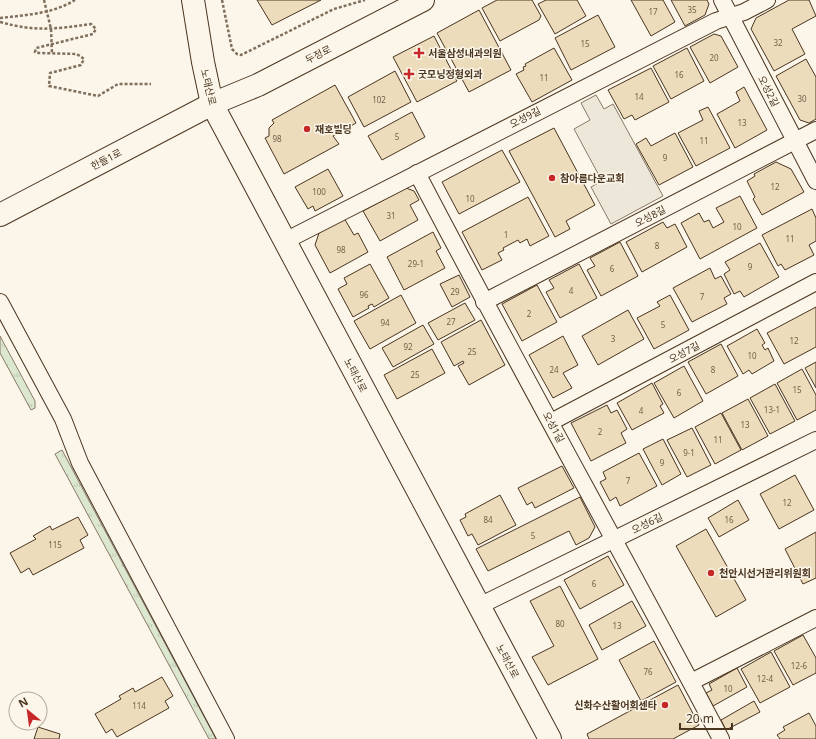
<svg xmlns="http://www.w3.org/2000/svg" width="816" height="739" viewBox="0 0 816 739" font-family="'Noto Sans','Noto Sans KR',sans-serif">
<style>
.grass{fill:url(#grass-tufts);stroke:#887966}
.parking{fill:#ede7d9;stroke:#887966}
.building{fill:#ecdcbc;stroke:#4a3520}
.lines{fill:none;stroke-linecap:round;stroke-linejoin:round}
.street-casing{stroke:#4a3520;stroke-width:18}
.secondary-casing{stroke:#4a3520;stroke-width:24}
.path{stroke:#7f6f5c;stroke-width:2.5;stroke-dasharray:3 2;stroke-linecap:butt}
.street{stroke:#fbf6e9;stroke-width:16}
.secondary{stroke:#fbf6e9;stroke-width:22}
.poi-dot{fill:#c62828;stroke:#fbf6e9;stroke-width:1.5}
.labels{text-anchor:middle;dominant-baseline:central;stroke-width:3;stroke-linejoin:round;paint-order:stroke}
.number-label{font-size:8px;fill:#725f47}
.poi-label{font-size:10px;font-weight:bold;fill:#4a3520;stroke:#fbf6e9;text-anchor:start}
.street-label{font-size:10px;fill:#4a3520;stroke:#fbf6e9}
</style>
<defs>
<pattern id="grass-tufts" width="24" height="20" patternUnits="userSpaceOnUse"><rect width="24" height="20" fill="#dce7d0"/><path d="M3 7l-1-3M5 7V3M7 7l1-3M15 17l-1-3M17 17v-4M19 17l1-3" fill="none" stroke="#bec7b2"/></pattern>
</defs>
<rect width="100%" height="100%" fill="#fbf6e9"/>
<g class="grass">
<polygon points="0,336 35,401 35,408 31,410 0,353"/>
<polygon points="62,450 216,739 209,739 55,454"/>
</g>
<polygon class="parking" points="596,95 604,109 613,104 663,196 611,224 591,187 602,181 574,129 590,120 581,103"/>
<g class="building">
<polygon points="257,0 321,0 272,25"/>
<polygon points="497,0 532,0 541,16 539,20 500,41 482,8"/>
<polygon points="546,0 577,0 586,16 555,34 538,4"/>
<polygon points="631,0 663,0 675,22 651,36"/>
<polygon points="671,0 707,0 709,4 705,15 685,26"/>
<polygon points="789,0 809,0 816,16 792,29 805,54 774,71 751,29 756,18"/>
<polygon points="479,10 511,70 469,92 437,33"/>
<polygon points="598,15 615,47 571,70 555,38"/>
<polygon points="714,34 721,36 738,67 710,83 690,47"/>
<polygon points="434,36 457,81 417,102 393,57"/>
<polygon points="554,48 572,80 532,102 516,74 524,70 523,67 526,66 525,64"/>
<polygon points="687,48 704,81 671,99 653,66"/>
<polygon points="806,59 816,77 816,119 809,123 800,120 776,76"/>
<polygon points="651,68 669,102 635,120 632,115 624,119 608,90"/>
<polygon points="395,71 411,102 364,127 348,97"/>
<polygon points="335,85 356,123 333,136 339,144 284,174 265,138 269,136 269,128 274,123 272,120"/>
<polygon points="744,87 767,130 735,148 717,114 740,101 736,92"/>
<polygon points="708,107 730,148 696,166 678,133 703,120 699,111"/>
<polygon points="412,112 425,137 382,160 368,136"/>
<polygon points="554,128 595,205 566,221 570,229 555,237 509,151"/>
<polygon points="675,133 693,167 659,185 636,144 646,138 651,146"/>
<polygon points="502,150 520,182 459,214 442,182"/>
<polygon points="776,162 791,169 804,192 762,215 753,199 755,197 747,181 755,176 754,174"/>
<polygon points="328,169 343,196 315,211 313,206 308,209 295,187"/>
<polygon points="406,188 414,191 419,200 410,205 418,220 380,241 363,211"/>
<polygon points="740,196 757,228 700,259 681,223 699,213 704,222 709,220 713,228 724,222 716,208"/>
<polygon points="528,197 549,236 530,246 527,239 520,243 518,240 503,248 504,250 498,253 502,260 482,270 462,232"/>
<polygon points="812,209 816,218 816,241 809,245 814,255 785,270 781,264 778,266 762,235"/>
<polygon points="344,218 354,235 358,233 368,252 330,273 315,245 319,233"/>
<polygon points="663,222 667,228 675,224 687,247 642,272 626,242"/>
<polygon points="433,232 441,248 436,251 445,268 404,290 387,257"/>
<polygon points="620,242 638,276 601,296 587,270 595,266 590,258"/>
<polygon points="760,243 779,277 744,297 740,291 734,294 724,274 730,270 725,262"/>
<polygon points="370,264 389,298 374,307 372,304 368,306 369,308 353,317 338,289 347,284 344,278"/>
<polygon points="579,264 597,298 560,318 546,292 554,288 549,280"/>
<polygon points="710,268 715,279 721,276 731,294 724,298 727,304 692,322 673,288"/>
<polygon points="459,275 470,297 452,307 440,284"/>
<polygon points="537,285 557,322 522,341 502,304"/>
<polygon points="401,295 416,323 370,349 354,321"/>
<polygon points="670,295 689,330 654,349 637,318 660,306 657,302"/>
<polygon points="465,303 475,320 438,340 428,323"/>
<polygon points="816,307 816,347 784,364 767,333"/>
<polygon points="628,310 644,339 598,365 582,336"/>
<polygon points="481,320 505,365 469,385 458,366 464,363 463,361 454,366 441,342"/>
<polygon points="423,325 434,344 393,367 382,348"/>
<polygon points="757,329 765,343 762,345 765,350 768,348 774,361 752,374 749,370 743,374 727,346"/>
<polygon points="563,336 578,365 563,373 572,388 553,398 529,355"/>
<polygon points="721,344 738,376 706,394 688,362"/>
<polygon points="432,349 445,373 397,399 384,375"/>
<polygon points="816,362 816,388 805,368"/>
<polygon points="684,366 703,401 674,418 654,383"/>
<polygon points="802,369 816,395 816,410 797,420 777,383"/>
<polygon points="652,383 663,404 660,406 664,413 632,430 617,403"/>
<polygon points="775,384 795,421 770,434 750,398"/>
<polygon points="748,399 768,436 742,450 722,413"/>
<polygon points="607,405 611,413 617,410 627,429 621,433 626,443 591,461 571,423"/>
<polygon points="721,413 741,450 715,464 695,427"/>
<polygon points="692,428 711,465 687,477 667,440"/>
<polygon points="663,439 681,474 662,485 643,449"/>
<polygon points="639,453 657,486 620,506 616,497 610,501 600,482 606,479 603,472"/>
<polygon points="562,466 574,488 535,508 532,502 527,505 518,488"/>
<polygon points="795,475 814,510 779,529 760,494"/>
<polygon points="500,495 516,525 478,545 472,534 468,536 460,520 466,517 465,514"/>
<polygon points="580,497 595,527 589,538 576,545 569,531 488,571 476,549"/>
<polygon points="738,500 749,520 719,537 708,518"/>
<polygon points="78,517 88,535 80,540 84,548 33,575 29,568 21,573 10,553 36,539 33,536 50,526 52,530"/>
<polygon points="706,529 746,600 716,617 676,546"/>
<polygon points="816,532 816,578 803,584 785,549"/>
<polygon points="608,556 624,585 580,609 564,580"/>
<polygon points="560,586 598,659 548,685 532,657 554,646 530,601"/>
<polygon points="632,601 646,626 602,650 589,625"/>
<polygon points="803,635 816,658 816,673 793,685 774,651"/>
<polygon points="654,641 676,682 641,701 619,660"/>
<polygon points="771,652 790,687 760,703 741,669"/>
<polygon points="737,668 747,687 713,706 706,693 712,690 709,684"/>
<polygon points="162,677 173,696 165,701 169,708 117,737 112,729 106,733 95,714 121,699 119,696 133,688 135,692"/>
<polygon points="678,685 699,725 673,739 589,739 587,734"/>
<polygon points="754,701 760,712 726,730 721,720"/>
<polygon points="809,713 816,726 816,739 780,739 777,735 785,730 783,727"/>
<polygon points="38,727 60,734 59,739 34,739"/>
</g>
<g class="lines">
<defs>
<g id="street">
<polyline points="722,0 816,181"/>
<path d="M417 173C516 363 621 550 721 739"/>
<polyline points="285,241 716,21 744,12 767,0"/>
<polyline points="0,302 63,419 80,463 226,739"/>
<polyline points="484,302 816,130"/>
<polyline points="551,422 816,282"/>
<polyline points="479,606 816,440"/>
<polyline points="691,682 816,618"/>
</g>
<g id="secondary">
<polyline points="193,0 203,62 212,104 550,739"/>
<polyline points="0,215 212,104 258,85 423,0"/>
</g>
</defs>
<use href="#street" class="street-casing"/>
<use href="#secondary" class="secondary-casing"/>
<g class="path">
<polyline points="44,0 51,29 52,54"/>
<polyline points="222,0 232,49 237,54 241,55 334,9 365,0"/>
<path d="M0 18C26 15 52 14 75 0"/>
<path d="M0 22C36 32 55 29 91 24L96 29 93 34 36 48 35 52 39 53 77 54 84 59 81 65 50 73 49 86 98 96 118 84H151"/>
</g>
<use href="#street" class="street"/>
<use href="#secondary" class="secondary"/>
</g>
<g class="poi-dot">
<path d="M417 47h4v4h4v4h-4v4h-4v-4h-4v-4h4z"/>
<path d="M407 68h4v4h4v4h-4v4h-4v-4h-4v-4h4z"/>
<circle cx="307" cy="129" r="4"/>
<circle cx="552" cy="178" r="4"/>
<circle cx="711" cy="573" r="4"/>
<circle cx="665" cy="705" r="4"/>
</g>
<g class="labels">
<g class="number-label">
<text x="692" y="9">35</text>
<text x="653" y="11">17</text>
<text x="778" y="42">32</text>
<text x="585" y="43">15</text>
<text x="714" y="57">20</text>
<text x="679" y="74">16</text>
<text x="544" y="77">11</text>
<text x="639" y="96">14</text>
<text x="802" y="98">30</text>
<text x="379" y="99">102</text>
<text x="742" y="122">13</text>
<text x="397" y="136">5</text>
<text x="277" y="138">98</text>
<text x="704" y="140">11</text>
<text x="665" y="157">9</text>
<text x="775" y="186">12</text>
<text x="319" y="191">100</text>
<text x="470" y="198">10</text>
<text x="391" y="215">31</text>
<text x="737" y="226">10</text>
<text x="506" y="234">1</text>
<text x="790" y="238">11</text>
<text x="657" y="245">8</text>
<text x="341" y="249">98</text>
<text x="416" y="263">29-1</text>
<text x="750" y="266">9</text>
<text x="612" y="268">6</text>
<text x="571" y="290">4</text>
<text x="455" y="291">29</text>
<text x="364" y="294">96</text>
<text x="702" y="296">7</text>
<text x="529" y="313">2</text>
<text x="451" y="321">27</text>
<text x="385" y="322">94</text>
<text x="663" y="324">5</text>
<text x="613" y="338">3</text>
<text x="794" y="340">12</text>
<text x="408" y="346">92</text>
<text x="472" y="351">25</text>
<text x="752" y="355">10</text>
<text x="554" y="369">24</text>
<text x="713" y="369">8</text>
<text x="415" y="374">25</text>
<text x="797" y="389">15</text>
<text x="679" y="392">6</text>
<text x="772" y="409">13-1</text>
<text x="641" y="410">4</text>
<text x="745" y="424">13</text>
<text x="600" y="431">2</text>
<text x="718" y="439">11</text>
<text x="689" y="452">9-1</text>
<text x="662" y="462">9</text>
<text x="628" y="480">7</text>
<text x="787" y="502">12</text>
<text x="488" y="519">84</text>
<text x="729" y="519">16</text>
<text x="533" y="535">5</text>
<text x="55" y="544">115</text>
<text x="594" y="583">6</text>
<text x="560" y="623">80</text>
<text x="617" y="625">13</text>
<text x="799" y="665">12-6</text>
<text x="648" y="671">76</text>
<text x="765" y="678">12-4</text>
<text x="728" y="688">10</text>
<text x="139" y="705">114</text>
</g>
<g class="poi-label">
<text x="428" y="53">서울삼성내과의원</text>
<text x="418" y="74">굿모닝정형외과</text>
<text x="315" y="129">재호빌딩</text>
<text x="560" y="178">참아름다운교회</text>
<text x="719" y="573">천안시선거관리위원회</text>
<text x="657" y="705" text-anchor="end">신화수산활어회센타</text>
</g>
<g class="street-label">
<text transform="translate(318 54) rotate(-27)">두정로</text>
<text transform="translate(209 87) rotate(76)">노태산로</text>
<text transform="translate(769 91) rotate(63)">오성2길</text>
<text transform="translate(525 117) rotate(-27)">오성9길</text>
<text transform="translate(106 159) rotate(-28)">한들1로</text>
<text transform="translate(650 216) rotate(-28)">오성8길</text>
<text transform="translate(684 352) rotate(-28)">오성7길</text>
<text transform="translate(356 375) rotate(62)">노태산로</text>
<text transform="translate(554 427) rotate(61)">오성1길</text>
<text transform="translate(647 523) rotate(-26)">오성6길</text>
<text transform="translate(508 661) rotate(62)">노태산로</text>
</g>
</g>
<g transform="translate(28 711) rotate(331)"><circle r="19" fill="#fbf6e9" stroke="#b4a999"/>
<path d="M0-3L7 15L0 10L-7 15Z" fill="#c62828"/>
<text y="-6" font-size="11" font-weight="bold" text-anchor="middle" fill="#4a3520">N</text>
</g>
<path d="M680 723v6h52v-6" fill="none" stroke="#4a3520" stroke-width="2"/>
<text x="686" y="723" font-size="12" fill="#4a3520" stroke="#fbf6e9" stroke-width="3" paint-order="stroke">20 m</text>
</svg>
